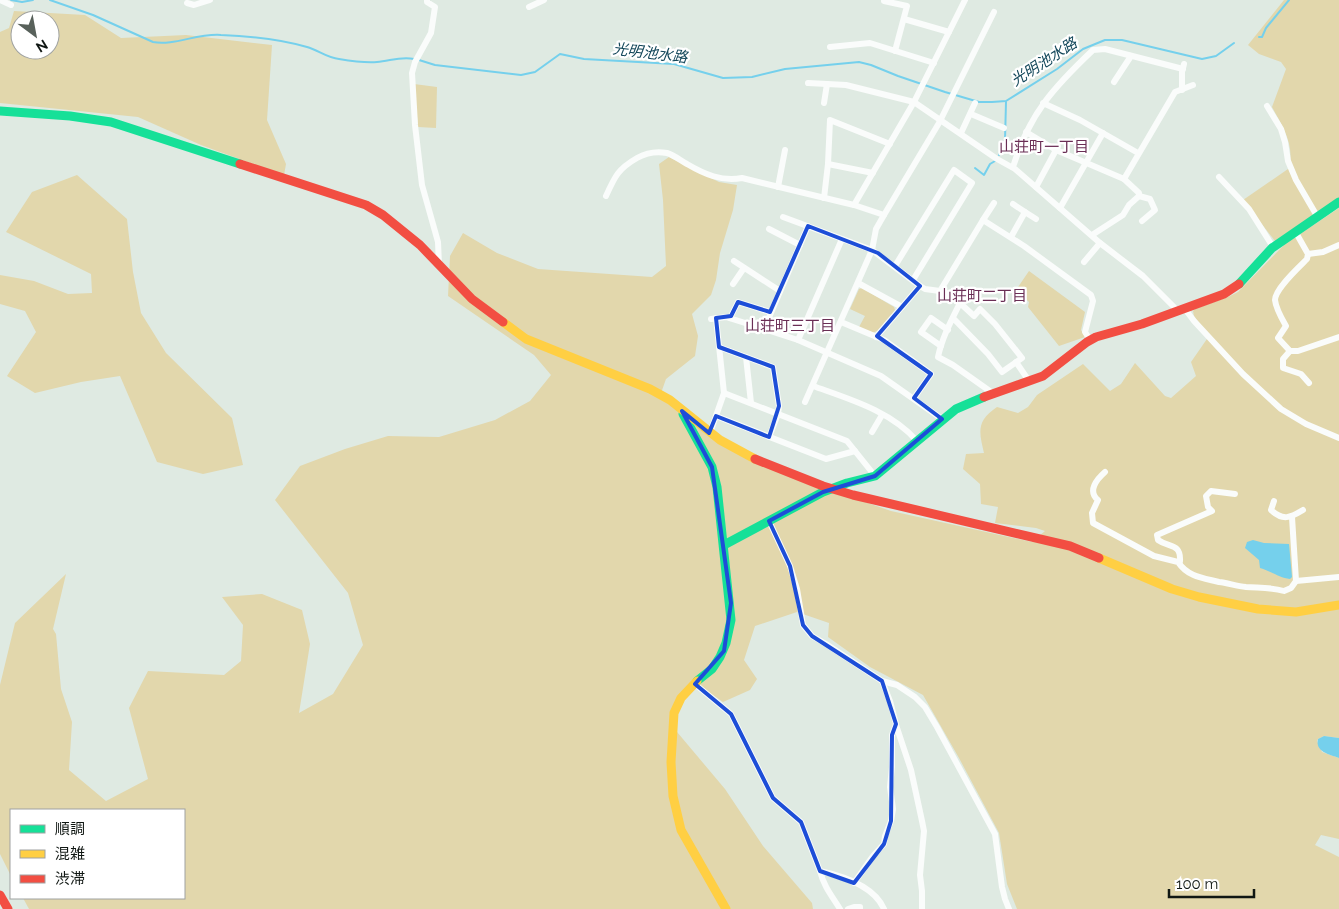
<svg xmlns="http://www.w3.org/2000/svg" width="1339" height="909" viewBox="0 0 1339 909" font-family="Raleway,'Noto Sans JP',sans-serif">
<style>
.green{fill:#e2d7ac;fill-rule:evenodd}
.water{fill:#75d0ec}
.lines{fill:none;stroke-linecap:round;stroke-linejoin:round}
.stream{stroke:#75d0ec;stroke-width:2}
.street{stroke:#fafcfb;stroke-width:6}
.fast{stroke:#16e098;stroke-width:9}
.slow{stroke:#ffcf43;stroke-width:9}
.jam{stroke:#f24e42;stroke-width:9}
.marked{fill:none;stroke:#1d4ed8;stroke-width:4;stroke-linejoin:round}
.labels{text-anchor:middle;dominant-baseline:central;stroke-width:4.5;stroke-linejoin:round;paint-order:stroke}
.water-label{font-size:15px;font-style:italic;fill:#13475a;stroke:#fff}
.neighbourhood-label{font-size:15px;fill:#6a2e55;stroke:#fff}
</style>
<rect width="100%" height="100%" fill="#dfeae2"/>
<g class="green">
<path d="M1284 0H1339V198L1275 241 1243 200 1288 169C1296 147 1283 127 1272 107L1286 69 1281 62 1259 54 1248 45Z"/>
<path d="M14 11 85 15 121 38 186 35 272 45 267 120 286 164 284 175 201 145 138 117 0 103V32L9 28ZM20 20H50V50H20Z"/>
<polygon points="414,84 437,87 436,128 418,127"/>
<path d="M669 157 719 182 737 185 733 210 720 253 716 280 711 295 692 314 698 336 695 356 666 379 660 396 700 428 810 483 891 511 1032 542 1045 531 1036 528 995 523 998 507 981 504 980 484 963 469 966 454 984 453C979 432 976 421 997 407L1018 413 1028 407 1037 395 1083 364 1110 391 1121 384 1135 363 1165 396 1171 398 1196 376 1191 362 1209 336 1194 316 1193 311 1195 309 1228 297 1238 292 1285 244 1339 208V738L1324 736 1318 739 1317 741 1322 752 1339 758V839L1321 835 1315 845 1339 857V909H1017L1007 884 999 833 959 758 923 695 870 667 828 637 829 623 797 612 755 626 744 660 757 679 750 690 723 702 696 683 687 690 672 726 725 789 763 846 812 903 813 909H29L23 898H184V810H11V876L0 854V685L15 623 66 574 53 629 56 634 61 689 72 722 69 770 106 801 148 779 129 708 148 671 224 675 241 661 243 625 222 597 262 594 302 610 310 644 299 713 333 694 363 645 348 593 275 500 300 466 345 449 388 436 439 437 495 420 530 401 551 375 534 355 448 296 450 256 463 233 497 253 538 269 652 277 666 266 663 200 659 164Z"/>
<polygon points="77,175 127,219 133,272 141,313 166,353 232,418 243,465 203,474 157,462 120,376 81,382 35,393 7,376 36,332 25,311 0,304 0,275 34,281 68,294 92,293 91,274 6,232 32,192"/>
<polygon points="1029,271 1085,312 1081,330 1085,337 1059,346 1028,307 1029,302 1016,290"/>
<polygon points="862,288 894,307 895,310 877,331 872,333 859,327 865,316 850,309 859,289"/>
</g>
<g class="water">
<path d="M1253 540 1264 543 1289 544 1292 577 1290 579C1279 578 1271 571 1260 568L1259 560 1245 548 1247 542Z"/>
<path d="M1324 736 1339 738V758C1329 754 1315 752 1318 739Z"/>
</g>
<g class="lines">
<g class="stream">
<polyline points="11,0 22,2 33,0"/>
<path d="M50 0 93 15 153 42C174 46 198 33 221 35 249 36 280 39 307 47 318 50 327 58 339 59 351 61 364 63 377 62 390 61 401 56 414 59"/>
<polyline points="1259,37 1262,37 1266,28 1289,0"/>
<polyline points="419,60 435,65 521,75 535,72 560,54 584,59 674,64 723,78 752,77 785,69 859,62 871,65 898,76 945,92 979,102 992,102 1006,101 1057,69 1083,49 1105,40 1122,40 1202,59 1216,56 1234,43"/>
<polyline points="999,155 1005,140 1006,102"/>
<polyline points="975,168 984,175 990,164 995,161"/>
</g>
<g class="street">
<polyline points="0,0 11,5"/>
<polyline points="427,0 427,2 435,7 431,33 415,62 412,73 415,125 422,185 438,242 439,265"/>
<polyline points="884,1 907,6 895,51"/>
<polyline points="187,3 194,5 210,0"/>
<polyline points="529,7 544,0"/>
<polyline points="904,19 949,32"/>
<polyline points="830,47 870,43 934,63"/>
<polyline points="1114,82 1131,56"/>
<polyline points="808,83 846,85 914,102 965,0"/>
<polyline points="1182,90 1182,72 1184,64"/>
<polyline points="824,103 827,84"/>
<polyline points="1043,103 1080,120 1138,153"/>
<polyline points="1267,106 1281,129 1285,142 1288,161 1296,180 1317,216"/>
<polyline points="971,114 1004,128"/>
<polyline points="1026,132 1056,150 1124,179 1139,193 1139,196 1129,205 1123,215 1092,235"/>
<polyline points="961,133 975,103"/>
<polyline points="828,164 873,173"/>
<path d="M1013 167C1029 114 1054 87 1093 50L1105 49 1183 69"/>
<polyline points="1219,177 1249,209 1273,247"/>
<polyline points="1124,179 1175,92 1193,85"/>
<polyline points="778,187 785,150"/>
<polyline points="1036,187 1056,150"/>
<path d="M606 196C615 176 618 169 637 158 646 153 657 151 667 153 674 155 681 161 687 164 704 174 722 182 742 178L854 205 914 102 997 159 1015 169 1100 243 1143 276 1178 311"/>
<polyline points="1139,196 1150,199 1155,210 1142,221"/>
<polyline points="824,198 828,164 830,120 890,144"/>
<polyline points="854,205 884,215 939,123 994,12"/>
<polyline points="1060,208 1103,133"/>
<polyline points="1025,212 1036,219"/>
<polyline points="783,217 872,250 920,286 876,337"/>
<polyline points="983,220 994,203"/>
<polyline points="769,229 800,245"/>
<path d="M1295 231 1308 254 1307 259C1299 267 1275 289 1275 300 1276 309 1282 319 1286 326L1278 338 1290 351H1298L1339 337"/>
<polyline points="1011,237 1025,212 1013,204"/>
<polyline points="1308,254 1323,252 1339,245"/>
<polyline points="734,261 780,291"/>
<polyline points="1084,262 1100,243"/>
<polyline points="895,266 954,170 972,183 913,280"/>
<polyline points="858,283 902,307"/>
<polyline points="733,284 744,268"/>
<polyline points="920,286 925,289 940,291 983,220 1024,246 1091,295 1093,301 1085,332 1090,340"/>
<polyline points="1185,309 1194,321 1243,374 1281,409 1306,424 1339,438"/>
<polyline points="716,318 724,393"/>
<polyline points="730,318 738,302 770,312"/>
<path d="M953 318 988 354 1002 372 1022 358 995 324 980 309 974 316 960 303C951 321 942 338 938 357L953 365 994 394"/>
<polyline points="711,319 726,317 764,329 798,340 881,376 942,419"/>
<polyline points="841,322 884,340 931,374 914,398"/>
<polyline points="764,329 808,226"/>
<polyline points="798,340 842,239"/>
<polyline points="941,346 921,332 931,318 948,330"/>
<polyline points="719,347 773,367 779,406 778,414 769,437"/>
<polyline points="1290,351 1283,359 1283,368 1301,374 1309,383"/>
<polyline points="746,357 751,403"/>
<polyline points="1016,362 1029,381"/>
<path d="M813 386C849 399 891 411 917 441"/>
<polyline points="805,402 872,250 876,229 884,215"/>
<polyline points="716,416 826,459 855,451"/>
<polyline points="708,432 711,430 724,393 847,441 875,476"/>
<polyline points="872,432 882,415"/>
<path d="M1105 472C1097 479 1087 491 1098 500L1092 513 1093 523 1154 556 1178 562C1188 577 1203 578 1219 582 1228 583 1236 586 1246 587 1259 588 1271 587 1284 591L1291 588 1296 581 1292 517"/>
<path d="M1274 501 1271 510C1283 521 1290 518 1303 510"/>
<polyline points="769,521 790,566 797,589 803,625 812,636 826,644 882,681 897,685 915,697 925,707 937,727 995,834 1002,887 1005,899 1009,909"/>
<path d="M1180 561C1181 543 1169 548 1158 540L1157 535 1212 511 1208 507 1206 496 1211 491 1235 494"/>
<polyline points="1296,581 1339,577"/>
<path d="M695 684 731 714 773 798 801 822 820 871C843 876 874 886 884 909"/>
<polyline points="896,725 911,770 922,821 924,831 920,875 922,891 922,909"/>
<path d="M820 871C824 887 832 896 840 909"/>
<polyline points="854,883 873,856 884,844 885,836 891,821 893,809 890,787 892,767 892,735 896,724 890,701 882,681"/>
<polyline points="848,909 854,907 860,907 860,909"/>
</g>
<g class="fast">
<polyline points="0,111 70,116 111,122 240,164"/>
<polyline points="1239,284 1272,248 1339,202"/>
<polyline points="683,414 712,467 717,487 731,620 726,643 720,657 712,669 697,681"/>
<polyline points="724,545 823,492 847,483 875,476 956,409 984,397"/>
</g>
<g class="slow">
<polyline points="503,322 526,339 650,389 670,400 720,440 755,459"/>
<polyline points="1099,558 1172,589 1199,597 1258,609 1296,612 1339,605"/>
<polyline points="697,681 681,698 674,713 671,762 673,796 681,830 726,909"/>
</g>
<g class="jam">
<polyline points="240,164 366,205 383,215 420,245 472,299 503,322"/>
<polyline points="984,397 1043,376 1087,342 1096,337 1142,324 1224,294 1239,284"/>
<polyline points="755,459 823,486 853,495 1070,546 1099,558"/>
<polyline points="0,895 8,909"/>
</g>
</g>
<path class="marked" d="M808 226 878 253 920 286 877 336 931 374 914 398 942 419 875 476 823 492 769 521 790 566 803 625 812 636 882 681 896 724 892 735 891 821 884 844 854 883 820 871 801 822 773 798 731 714 695 684 724 651 731 603 712 467 682 411 709 433 716 416 769 437 779 406 773 367 719 347 716 318 731 316 738 302 770 312Z"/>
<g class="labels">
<g class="water-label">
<text transform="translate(650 53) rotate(7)">光明池水路</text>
<text transform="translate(1044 62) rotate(-33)">光明池水路</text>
</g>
<g class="neighbourhood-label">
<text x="1044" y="147">山荘町一丁目</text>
<text x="982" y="296">山荘町二丁目</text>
<text x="790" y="326">山荘町三丁目</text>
</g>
</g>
<rect x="10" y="809" width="175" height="90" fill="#ffffff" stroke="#9fa2a1"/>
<rect x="20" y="825" width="25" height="8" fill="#16e098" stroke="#9fa2a1"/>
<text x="55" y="834" font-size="15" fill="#101713">順調</text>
<rect x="20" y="850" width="25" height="8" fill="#ffcf43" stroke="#9fa2a1"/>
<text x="55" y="859" font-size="15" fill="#101713">混雑</text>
<rect x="20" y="875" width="25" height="8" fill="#f24e42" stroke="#9fa2a1"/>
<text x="55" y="884" font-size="15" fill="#101713">渋滞</text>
<g transform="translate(35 35) rotate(148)"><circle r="24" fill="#ffffff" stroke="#9fa2a1"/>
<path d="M0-4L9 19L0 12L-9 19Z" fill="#58615b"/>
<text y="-8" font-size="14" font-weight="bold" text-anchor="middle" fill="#101713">N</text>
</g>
<path d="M1169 889v8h85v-8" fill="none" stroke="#101713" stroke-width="2.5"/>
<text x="1176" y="889" font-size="15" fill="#101713" stroke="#ffffff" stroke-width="4" paint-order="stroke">100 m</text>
</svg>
